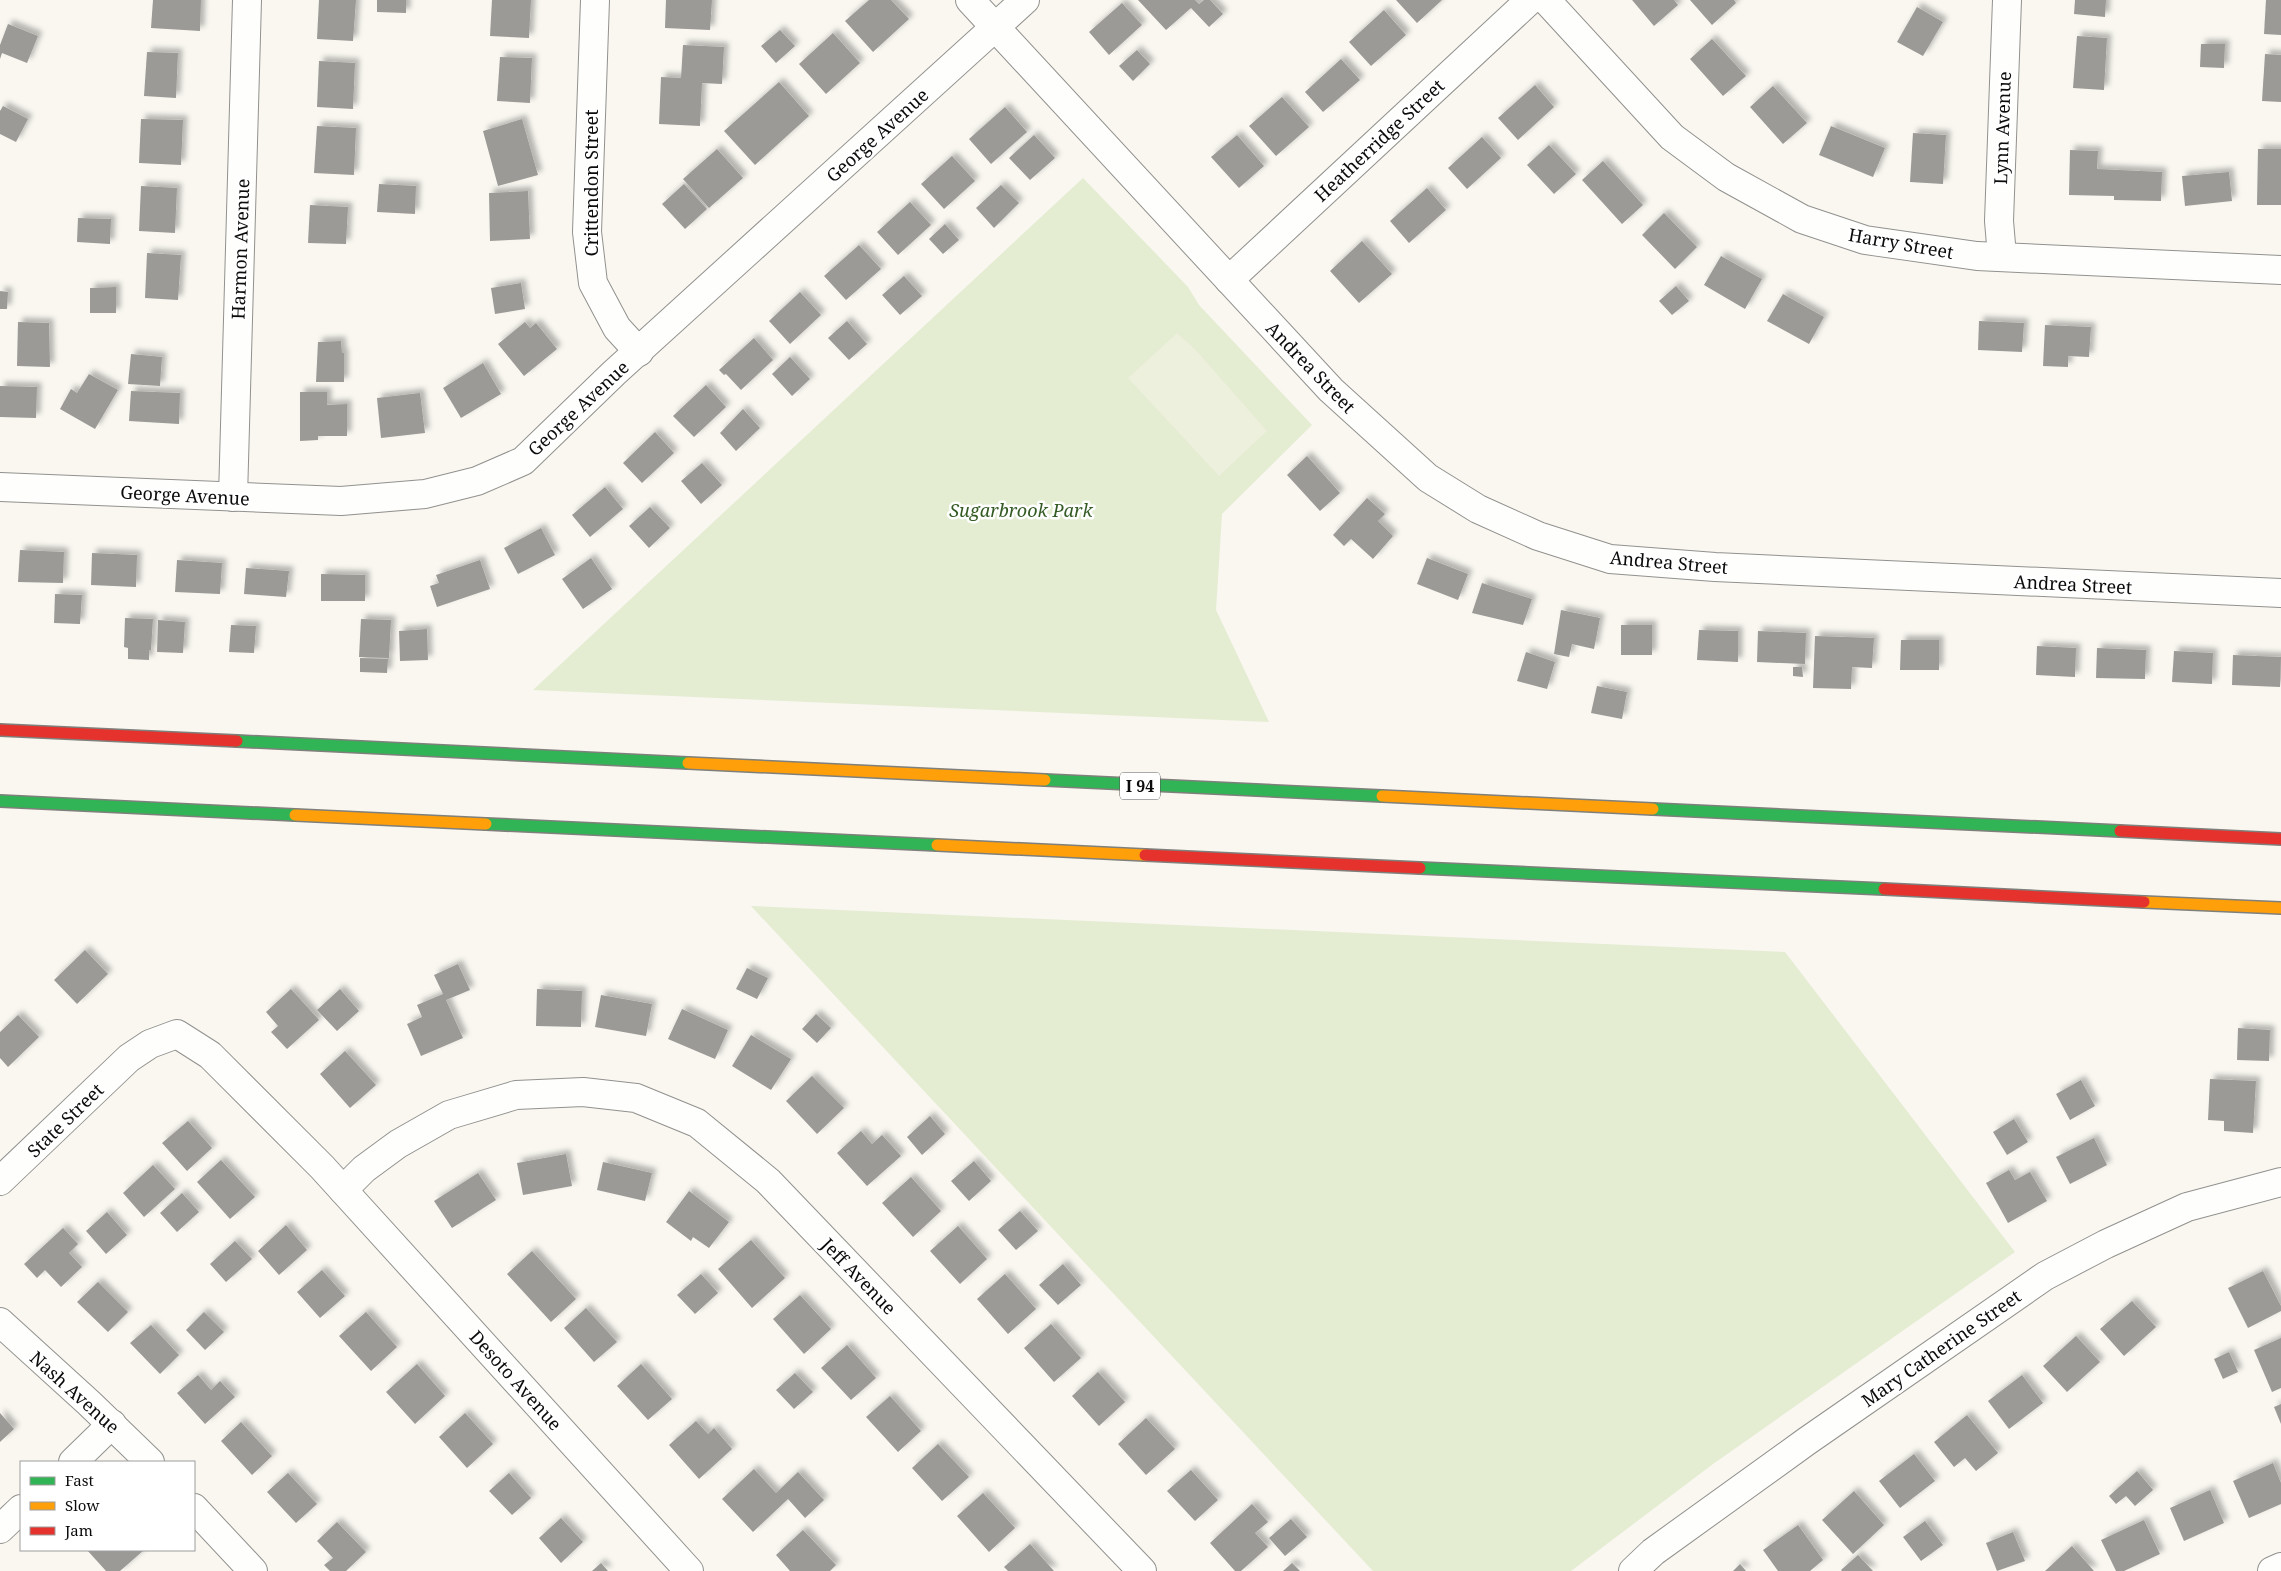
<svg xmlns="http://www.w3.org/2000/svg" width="2281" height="1571" viewBox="0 0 2281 1571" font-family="'Noto Serif',serif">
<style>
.green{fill:#e4ecd2}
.pitch{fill:#edf0dc}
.building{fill:#9c9a96;filter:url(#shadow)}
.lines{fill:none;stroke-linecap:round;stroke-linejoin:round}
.street-casing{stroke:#92918e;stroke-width:30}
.fast-casing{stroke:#7f7f7b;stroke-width:14}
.slow-casing{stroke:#7f7f7b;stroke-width:14}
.jam-casing{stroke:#7f7f7b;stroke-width:14}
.street{stroke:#fefefd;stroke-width:28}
.fast{stroke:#30b455;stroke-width:11}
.slow{stroke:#ff9f0a;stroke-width:11}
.jam{stroke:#e5322d;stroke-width:11}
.labels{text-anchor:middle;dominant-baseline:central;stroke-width:5;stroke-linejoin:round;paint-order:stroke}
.shield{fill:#fff;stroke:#545454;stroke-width:1}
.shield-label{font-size:16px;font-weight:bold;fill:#0b0b0b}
.street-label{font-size:18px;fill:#0b0b0b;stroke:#fff}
.park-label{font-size:18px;font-style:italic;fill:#345b24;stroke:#fff}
</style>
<defs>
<filter id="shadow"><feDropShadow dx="4.5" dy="-4.5" stdDeviation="2.5" flood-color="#0004"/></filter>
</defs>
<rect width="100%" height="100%" fill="#f9f7f0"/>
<g class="green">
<polygon points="1083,178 1188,287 1199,305 1312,425 1222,514 1216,610 1269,722 533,690"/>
<polygon points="751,906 1785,952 2015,1252 1713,1464 1571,1571 1373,1571"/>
</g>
<polygon class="pitch" points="1177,333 1195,349 1267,431 1219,476 1128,378"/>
<g class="building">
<polygon points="153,0 201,0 200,31 151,28"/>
<polygon points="319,0 356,0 353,41 317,39"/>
<polygon points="377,0 406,0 406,13 377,12"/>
<polygon points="492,0 531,0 529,38 490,36"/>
<polygon points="666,0 712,0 710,30 665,28"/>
<polygon points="869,0 891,0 909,19 873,52 845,21"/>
<polygon points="1138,0 1195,0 1199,4 1204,0 1210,0 1223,14 1209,27 1191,8 1166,30"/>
<polygon points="1396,0 1442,0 1417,23"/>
<polygon points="1632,0 1674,0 1678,5 1654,26"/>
<polygon points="1690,0 1734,0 1736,3 1712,25"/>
<polygon points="2075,0 2106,0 2105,17 2074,14"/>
<polygon points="2266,0 2281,0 2281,35 2264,34"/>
<polygon points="1122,3 1142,25 1109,55 1089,32"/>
<polygon points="1917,7 1943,22 1923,56 1897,42"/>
<polygon points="1384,10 1406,35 1371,66 1349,42"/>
<polygon points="8,24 38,36 27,63 2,53 0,59 0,45"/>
<polygon points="780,30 795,46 776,63 761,46"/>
<polygon points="833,33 860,63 826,94 799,64"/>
<polygon points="2077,36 2107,38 2104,90 2073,88"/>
<polygon points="1712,39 1746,76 1723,96 1690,59"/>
<polygon points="2201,44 2225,44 2224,68 2200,67"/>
<polygon points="683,45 724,47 722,84 702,83 700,126 659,124 661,77 681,78"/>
<polygon points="1137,50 1150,64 1133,81 1119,66"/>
<polygon points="147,52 178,53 176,98 144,96"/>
<polygon points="2265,54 2281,55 2281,102 2262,101"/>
<polygon points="500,57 532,58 530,103 497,101"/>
<polygon points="1341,59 1360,80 1323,112 1305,92"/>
<polygon points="319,61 355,63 353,109 317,107"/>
<polygon points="779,82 809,116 755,165 724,131"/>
<polygon points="1535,85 1554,107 1518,140 1498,118"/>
<polygon points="1773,86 1807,123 1783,144 1750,107"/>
<polygon points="1282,97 1309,127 1276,156 1249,126"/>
<polygon points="3,106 28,119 16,142 0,134 0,111"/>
<polygon points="1005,107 1027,132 991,164 969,139"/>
<polygon points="141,119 183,120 181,165 139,163"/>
<polygon points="522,119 538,175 498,186 483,131"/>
<polygon points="317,126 356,128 354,175 314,173"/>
<polygon points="1831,126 1885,148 1873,177 1819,155"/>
<polygon points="1913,133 1946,135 1943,184 1910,182"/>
<polygon points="1034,135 1055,158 1030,180 1009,158"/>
<polygon points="1237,135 1264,166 1239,188 1211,157"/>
<polygon points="1482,137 1501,158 1467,189 1448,168"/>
<polygon points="1549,145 1576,174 1554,194 1527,165"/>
<polygon points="717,149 743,178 709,208 683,179"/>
<polygon points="2258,149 2281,149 2281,205 2257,205"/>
<polygon points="2070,150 2098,151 2097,169 2162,172 2161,201 2114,200 2114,196 2069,195"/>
<polygon points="952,156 975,181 944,209 921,184"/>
<polygon points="1603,161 1643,205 1622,224 1582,180"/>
<polygon points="2229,172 2232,201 2185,206 2182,176"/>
<polygon points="379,184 416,186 415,214 377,212"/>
<polygon points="684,184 707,209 685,229 662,204"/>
<polygon points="1001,185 1019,203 994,228 976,208"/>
<polygon points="141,186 177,188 175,233 139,231"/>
<polygon points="1427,188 1446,210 1409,243 1390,221"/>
<polygon points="528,191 530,239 490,241 489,193"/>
<polygon points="910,202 931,225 898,255 877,232"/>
<polygon points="310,205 348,207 346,244 308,243"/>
<polygon points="1664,213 1697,247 1675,269 1642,235"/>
<polygon points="78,218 111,219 110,244 77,242"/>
<polygon points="945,224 959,240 943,254 929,239"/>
<polygon points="1362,241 1392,274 1359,303 1330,271"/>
<polygon points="859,245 881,269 846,300 824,276"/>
<polygon points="147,253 181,255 178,300 145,298"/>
<polygon points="1721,256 1762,279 1745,309 1704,285"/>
<polygon points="904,276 922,296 900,315 882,295"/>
<polygon points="521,283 525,309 495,314 491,288"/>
<polygon points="1676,286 1689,301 1672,315 1659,301"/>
<polygon points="116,287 116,313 90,313 90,288"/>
<polygon points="0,291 8,292 7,309 0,309"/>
<polygon points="800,292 821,315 790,344 769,321"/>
<polygon points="1783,294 1824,317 1809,344 1767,321"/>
<polygon points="847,321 867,344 849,360 828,338"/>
<polygon points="1979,321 2024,323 2022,352 1978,350"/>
<polygon points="18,322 49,323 50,367 17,366"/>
<polygon points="525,322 530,328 536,323 557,349 524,376 498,344"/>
<polygon points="2045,325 2091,327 2089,357 2068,356 2068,367 2043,366"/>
<polygon points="754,338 773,360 741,390 726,374 724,375 719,370"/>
<polygon points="341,341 342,353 344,353 344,382 316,382 318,342"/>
<polygon points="131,354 162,357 160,386 128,384"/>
<polygon points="790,357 810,379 792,396 772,374"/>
<polygon points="483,363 501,394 461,418 443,388"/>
<polygon points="89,374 118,390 95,429 60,409 71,389 77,393"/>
<polygon points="706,385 726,407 694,437 673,416"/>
<polygon points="0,386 37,387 36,418 0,417"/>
<polygon points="131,391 180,393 179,424 129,421"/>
<polygon points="300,392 327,392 327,405 347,404 347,436 318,436 318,440 300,441"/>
<polygon points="420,393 425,433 381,438 377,398"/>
<polygon points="743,409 760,428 736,451 720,433"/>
<polygon points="655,432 674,453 642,483 623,463"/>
<polygon points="1307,456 1340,493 1320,511 1287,475"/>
<polygon points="702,463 722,485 701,504 681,481"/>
<polygon points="605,487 623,509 590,537 572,515"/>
<polygon points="1367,498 1385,514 1378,521 1393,536 1373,559 1351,539 1344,546 1333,535"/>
<polygon points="650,507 670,528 649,548 629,526"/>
<polygon points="541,528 555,555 518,574 504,548"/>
<polygon points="20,550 64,552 63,583 18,582"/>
<polygon points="92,553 137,555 136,587 91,585"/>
<polygon points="591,558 612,589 583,609 562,579"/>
<polygon points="1427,558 1468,574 1458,600 1417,584"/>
<polygon points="177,560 222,563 220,594 175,592"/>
<polygon points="480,560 490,589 437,607 430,586 439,583 436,575"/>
<polygon points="246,568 289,571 286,597 244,594"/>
<polygon points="321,574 365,575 365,601 321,601"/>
<polygon points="1482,583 1532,599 1523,625 1472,613"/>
<polygon points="55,594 82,595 80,624 54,623"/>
<polygon points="1561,610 1600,618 1594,649 1572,644 1569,657 1554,654"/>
<polygon points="125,618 153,619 151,650 149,650 149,660 128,659 128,648 124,647"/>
<polygon points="361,619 391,620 389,658 359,657"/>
<polygon points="158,620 185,622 183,653 157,652"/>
<polygon points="231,625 256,626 254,653 229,652"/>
<rect x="1621" y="625" width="31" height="30"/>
<polygon points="427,629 428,660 400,661 399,631"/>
<polygon points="1699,630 1738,631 1738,662 1697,660"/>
<polygon points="1758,631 1806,633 1805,664 1757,662"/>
<polygon points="1815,636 1874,638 1872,668 1852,667 1851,689 1813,688"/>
<polygon points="1901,640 1939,640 1939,670 1900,670"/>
<polygon points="2037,646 2076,648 2075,677 2036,675"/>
<polygon points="2097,648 2146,650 2145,679 2096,678"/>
<polygon points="2174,651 2213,653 2212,684 2172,682"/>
<polygon points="1526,652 1555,662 1547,689 1517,681"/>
<polygon points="2233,655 2281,657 2280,687 2232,685"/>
<polygon points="360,658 388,659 387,673 360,672"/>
<polygon points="1793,667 1802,667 1803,677 1793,676"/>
<polygon points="1597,686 1627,692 1622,719 1591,713"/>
<polygon points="85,950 108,974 77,1004 54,980"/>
<polygon points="458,964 470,990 446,1000 463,1038 421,1056 407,1024 422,1017 417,1005 443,994 434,975"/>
<polygon points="747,968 768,978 757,999 736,989"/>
<polygon points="291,989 319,1020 287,1049 271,1032 278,1026 266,1012"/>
<polygon points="340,989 359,1011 337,1031 317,1010"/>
<polygon points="537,989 582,991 581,1027 536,1026"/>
<polygon points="601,995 652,1004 646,1036 595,1027"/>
<polygon points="682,1009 728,1030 715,1059 668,1039"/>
<polygon points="816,1014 831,1028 817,1043 802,1029"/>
<polygon points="18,1015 39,1037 8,1067 0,1058 0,1032"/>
<polygon points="2238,1028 2270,1030 2269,1061 2237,1060"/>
<polygon points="751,1035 791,1059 771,1090 732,1066"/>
<polygon points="345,1051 376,1085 350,1108 320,1074"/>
<polygon points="812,1076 844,1108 817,1134 786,1101"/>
<polygon points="2210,1079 2256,1081 2253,1133 2224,1131 2224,1121 2208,1120"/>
<polygon points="2081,1080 2095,1106 2070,1120 2056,1094"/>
<polygon points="930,1116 945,1134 922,1155 907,1137"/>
<polygon points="2014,1119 2028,1142 2007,1155 1993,1132"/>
<polygon points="188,1121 212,1148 187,1171 162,1143"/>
<polygon points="861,1131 872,1144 882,1135 901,1156 867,1186 837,1153"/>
<polygon points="2094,1138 2107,1165 2070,1184 2056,1157"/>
<polygon points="566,1154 572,1186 523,1195 517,1163"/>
<polygon points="221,1160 255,1197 230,1219 197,1182"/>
<polygon points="974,1161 991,1181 969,1201 951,1181"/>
<polygon points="603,1162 652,1173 645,1201 597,1190"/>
<polygon points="153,1165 175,1189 144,1217 123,1193"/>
<polygon points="2009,1170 2015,1180 2030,1172 2047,1201 2008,1223 1986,1183"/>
<polygon points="478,1173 496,1200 452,1228 434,1201"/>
<polygon points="911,1177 941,1211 913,1237 882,1203"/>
<polygon points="689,1191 729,1222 709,1248 693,1237 691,1241 666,1222"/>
<polygon points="182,1193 199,1212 177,1232 160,1213"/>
<polygon points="1020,1211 1038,1231 1016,1250 998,1230"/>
<polygon points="107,1212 127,1235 106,1254 86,1231"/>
<polygon points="286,1225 307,1250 279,1275 258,1251"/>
<polygon points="958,1226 987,1259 960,1284 930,1251"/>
<polygon points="63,1228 78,1244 69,1253 82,1267 61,1287 45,1270 37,1278 24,1264"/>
<polygon points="751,1240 785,1278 752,1308 718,1269"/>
<polygon points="235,1241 252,1259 226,1282 210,1264"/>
<polygon points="532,1251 576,1299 551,1322 507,1274"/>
<polygon points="1063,1264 1081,1285 1058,1305 1039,1285"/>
<polygon points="322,1270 345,1296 320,1318 297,1292"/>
<polygon points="2263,1271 2281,1306 2281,1311 2248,1328 2228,1288"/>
<polygon points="701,1274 718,1293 695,1314 677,1295"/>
<polygon points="1005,1274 1036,1309 1008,1334 977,1299"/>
<polygon points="98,1282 128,1312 108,1332 77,1302"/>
<polygon points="800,1295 831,1329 804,1354 773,1319"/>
<polygon points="2132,1301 2156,1327 2124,1356 2100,1329"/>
<polygon points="586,1308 617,1342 594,1362 564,1328"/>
<polygon points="204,1312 224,1332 205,1350 186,1330"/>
<polygon points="366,1312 397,1347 371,1371 339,1336"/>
<polygon points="1051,1324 1081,1358 1054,1382 1024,1348"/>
<polygon points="151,1325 179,1355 160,1374 130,1343"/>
<polygon points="2076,1336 2100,1362 2067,1392 2043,1366"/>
<polygon points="2281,1338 2281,1388 2272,1392 2254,1350"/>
<polygon points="847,1345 876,1378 851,1400 821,1368"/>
<polygon points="2229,1352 2238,1372 2223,1379 2214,1359"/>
<polygon points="417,1364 445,1396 415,1424 386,1392"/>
<polygon points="641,1364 672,1399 648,1420 617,1386"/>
<polygon points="1098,1372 1125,1402 1099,1426 1072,1396"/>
<polygon points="795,1373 813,1392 794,1409 776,1390"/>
<polygon points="198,1375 211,1390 220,1381 235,1397 205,1424 177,1393"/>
<polygon points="2022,1375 2043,1403 2009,1429 1988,1401"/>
<polygon points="890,1396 921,1431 898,1452 866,1417"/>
<polygon points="2281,1404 2281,1424 2274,1407"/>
<polygon points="0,1413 14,1429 0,1442"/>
<polygon points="465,1413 493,1444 467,1468 439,1437"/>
<polygon points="1967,1415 1998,1453 1976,1471 1965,1458 1954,1467 1934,1442"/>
<polygon points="1146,1418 1175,1449 1146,1475 1118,1444"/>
<polygon points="696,1421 708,1434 714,1428 732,1449 699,1479 669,1445"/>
<polygon points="241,1422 272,1456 252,1475 221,1441"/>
<polygon points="938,1444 969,1477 942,1501 912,1468"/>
<polygon points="1914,1454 1935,1481 1900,1508 1879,1481"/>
<polygon points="2273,1463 2281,1483 2281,1504 2249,1518 2233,1481"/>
<polygon points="754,1469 776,1493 798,1472 824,1500 805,1518 788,1499 753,1532 722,1499"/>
<polygon points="1191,1470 1218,1500 1195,1521 1167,1491"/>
<polygon points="2137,1471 2153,1490 2135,1506 2126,1496 2116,1504 2109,1496"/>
<polygon points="288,1473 317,1504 296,1523 267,1492"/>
<polygon points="509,1473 531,1498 512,1515 489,1491"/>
<polygon points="2210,1490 2224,1523 2184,1541 2170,1508"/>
<polygon points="1854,1491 1884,1525 1853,1554 1822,1520"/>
<polygon points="983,1493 1015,1528 989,1552 957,1516"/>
<polygon points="1252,1504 1268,1522 1255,1533 1268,1547 1241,1571 1235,1571 1210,1543"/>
<polygon points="561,1518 583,1542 561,1563 539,1538"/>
<polygon points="1291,1519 1307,1537 1285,1556 1269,1538"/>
<polygon points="2144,1520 2160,1554 2124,1571 2116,1571 2101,1540"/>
<polygon points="1925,1521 1943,1545 1921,1561 1903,1537"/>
<polygon points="337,1522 366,1552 346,1571 330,1571 324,1565 333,1558 317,1541"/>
<polygon points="1798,1525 1823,1560 1810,1571 1778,1571 1763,1550"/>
<polygon points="803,1530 836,1565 830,1571 790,1571 776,1555"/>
<polygon points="2013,1532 2025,1561 1997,1571 1986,1543"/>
<polygon points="1030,1544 1054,1571 1008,1571 1004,1567"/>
<polygon points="2072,1546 2094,1571 2045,1571"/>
<polygon points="87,1550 144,1550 120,1571 106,1571"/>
<polygon points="1858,1555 1873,1571 1842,1571 1841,1570"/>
<polygon points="601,1563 608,1571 592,1571"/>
<polygon points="1292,1563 1300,1571 1283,1571"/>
<polygon points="1740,1564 1746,1571 1733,1571"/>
</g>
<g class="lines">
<defs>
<g id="street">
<polyline points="595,0 587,232 593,283 617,328 639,352"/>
<polyline points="970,0 1331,390 1428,478 1478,509 1538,536 1610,559 1715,567 2281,593"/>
<polyline points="1546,0 1672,137 1726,177 1802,219 1865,240 1977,256 2281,270"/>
<polyline points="2002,256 1999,221 2007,0"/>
<polyline points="1229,280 1530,0"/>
<polyline points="0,487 341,501 425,494 477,481 523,461 614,373 1025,0"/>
<polyline points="233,497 247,0"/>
<polyline points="0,1181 129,1058 150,1044 177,1034 210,1055 322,1167 689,1571"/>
<polyline points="343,1190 364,1169 398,1144 449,1115 516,1095 583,1092 636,1098 697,1123 768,1181 1142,1571"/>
<polyline points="0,1322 89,1403 150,1462"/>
<polyline points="73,1462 112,1424"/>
<polyline points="194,1508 253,1571"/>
<polyline points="0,1529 21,1509"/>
<polyline points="1633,1571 1653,1552 1807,1441 2045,1276 2106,1244 2187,1207 2281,1182"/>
<polyline points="2272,1571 2281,1567"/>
</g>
<g id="fast">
<polyline points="237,741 688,763"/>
<polyline points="1045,780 1382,796"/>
<polyline points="0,801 295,815"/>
<polyline points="1653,809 2120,831"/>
<polyline points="486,824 937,845"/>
<polyline points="1420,868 1884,889"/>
</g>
<g id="slow">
<polyline points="688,763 1045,780"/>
<polyline points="1382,796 1653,809"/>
<polyline points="295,815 486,824"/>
<polyline points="937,845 1145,855"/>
<polyline points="2144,902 2281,908"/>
</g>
<g id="jam">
<polyline points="0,730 237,741"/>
<polyline points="2120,831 2281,839"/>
<polyline points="1145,855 1420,868"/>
<polyline points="1884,889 2144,902"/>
</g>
</defs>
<use href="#street" class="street-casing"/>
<use href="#fast" class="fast-casing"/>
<use href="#slow" class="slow-casing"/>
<use href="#jam" class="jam-casing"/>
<use href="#street" class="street"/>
<use href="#fast" class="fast"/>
<use href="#slow" class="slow"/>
<use href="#jam" class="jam"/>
</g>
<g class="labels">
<rect class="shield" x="1120" y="772.5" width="40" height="27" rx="4"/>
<g class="shield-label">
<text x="1140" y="786">I 94</text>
</g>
<g class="street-label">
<text transform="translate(2002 128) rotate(-88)">Lynn Avenue</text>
<text transform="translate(877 135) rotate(-42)">George Avenue</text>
<text transform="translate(1379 140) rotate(-43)">Heatherridge Street</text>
<text transform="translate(591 183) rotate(-90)">Crittendon Street</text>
<text transform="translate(1901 243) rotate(10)">Harry Street</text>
<text transform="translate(240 249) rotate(-88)">Harmon Avenue</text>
<text transform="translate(1311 367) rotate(46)">Andrea Street</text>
<text transform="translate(578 408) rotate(-43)">George Avenue</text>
<text transform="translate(185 495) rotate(3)">George Avenue</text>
<text transform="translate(1669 562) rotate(5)">Andrea Street</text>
<text transform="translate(2073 584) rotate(3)">Andrea Street</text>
<text transform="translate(65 1120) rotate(-44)">State Street</text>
<text transform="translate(859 1276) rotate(46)">Jeff Avenue</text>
<text transform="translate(1941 1348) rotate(-35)">Mary Catherine Street</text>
<text transform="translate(516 1380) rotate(48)">Desoto Avenue</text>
<text transform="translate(75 1392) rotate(42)">Nash Avenue</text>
</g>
<g class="park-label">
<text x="1021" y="510">Sugarbrook Park</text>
</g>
</g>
<rect x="20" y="1461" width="175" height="90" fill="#ffffff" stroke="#9d9d9d"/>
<rect x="30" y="1477" width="25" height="8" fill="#30b455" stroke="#9d9d9d"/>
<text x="65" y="1486" font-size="15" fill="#0b0b0b">Fast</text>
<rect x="30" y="1502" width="25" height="8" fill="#ff9f0a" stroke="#9d9d9d"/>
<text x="65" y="1511" font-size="15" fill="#0b0b0b">Slow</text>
<rect x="30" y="1527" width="25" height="8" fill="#e5322d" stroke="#9d9d9d"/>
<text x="65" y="1536" font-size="15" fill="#0b0b0b">Jam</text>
</svg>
